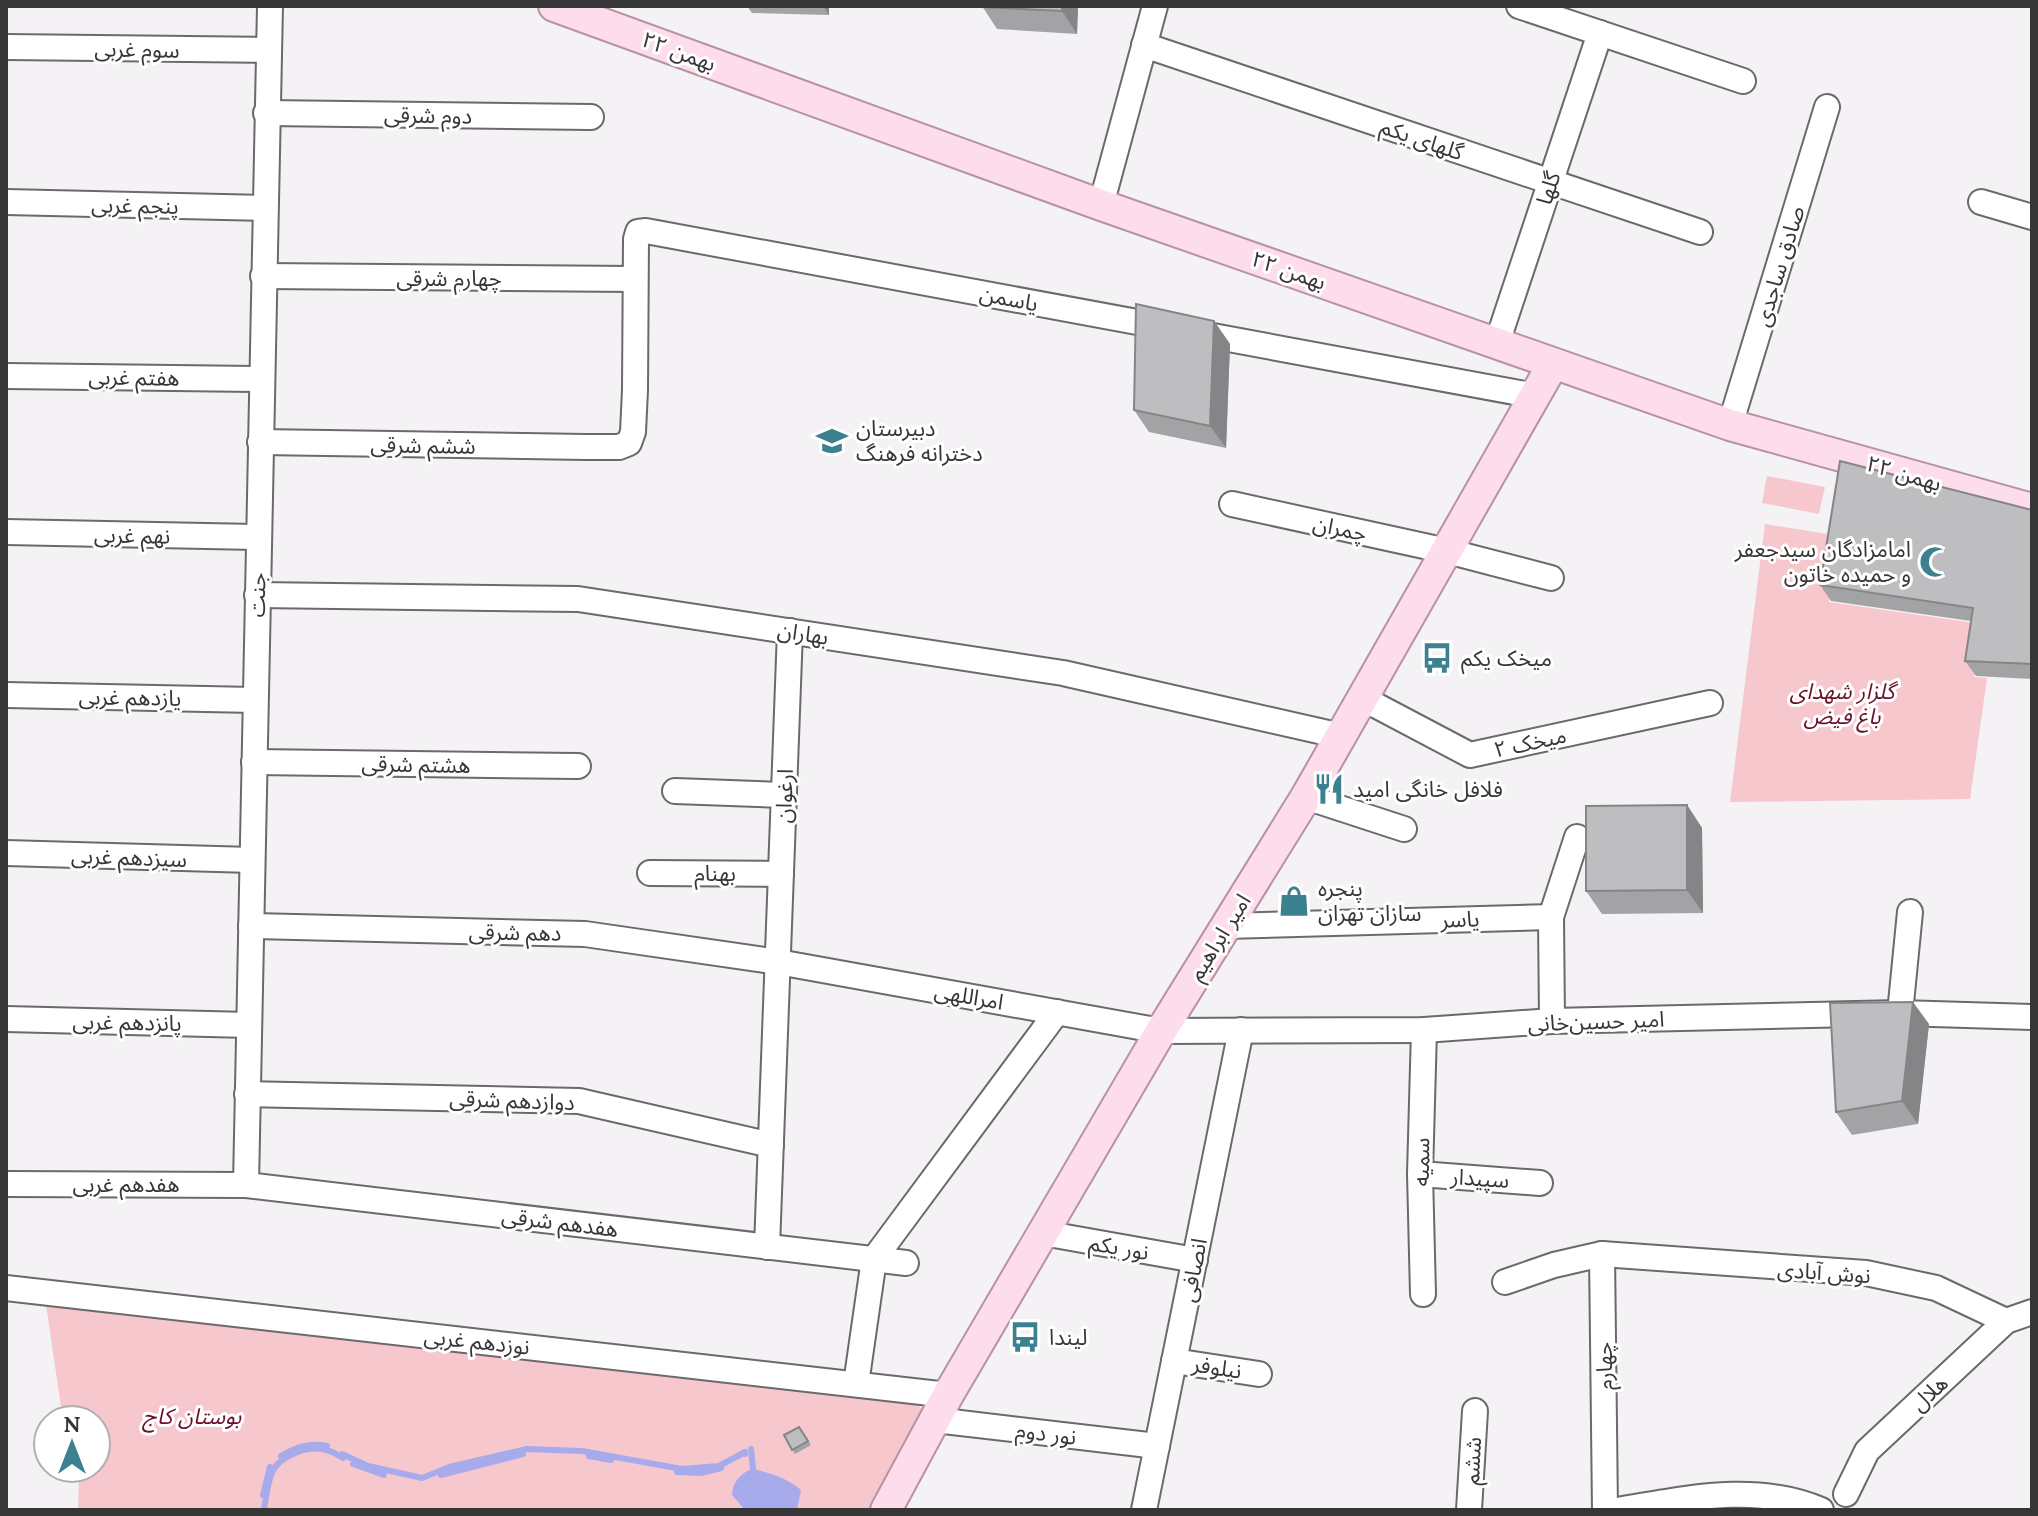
<svg xmlns="http://www.w3.org/2000/svg" width="2038" height="1516" viewBox="0 0 2038 1516" font-family="Lora,'Noto Sans Arabic',serif">
<style>
.green{fill:#f6c7cd}
.water{fill:#a7abec}
.lines{fill:none;stroke-linecap:round;stroke-linejoin:round}
.stream{stroke:#a7abec;stroke-width:6}
.minor-casing{stroke:#6b696b;stroke-width:28}
.major-casing{stroke:#b792a4;stroke-width:34}
.minor{stroke:#fff;stroke-width:24}
.major{stroke:#fddcec;stroke-width:30}
.wall{fill:#a3a3a5}
.shaded-wall{fill:#858486}
.building{fill:#bebdc0;stroke:#858486;stroke-width:2}
.labels{text-anchor:middle;dominant-baseline:central;stroke-width:6;stroke-linejoin:round;paint-order:stroke}
.street-label{font-size:22px;fill:#373637;stroke:#fff}
.poi-label{font-size:22px;fill:#373637;stroke:#fff;text-anchor:start}
.park-label{font-size:22px;font-style:italic;fill:#6a102a;stroke:#fff}
</style>
<rect width="100%" height="100%" fill="#f5f2f5"/>
<g class="green">
<polygon points="1767,476 1825,487 1819,514 1762,503"/>
<polygon points="1765,524 1840,536 1829,602 1982,624 1974,677 1987,678 1970,799 1730,802"/>
<polygon points="46,1305 915,1402 925,1412 871,1510 78,1510 79,1468 96,1468 96,1420 63,1420"/>
</g>
<path class="water" d="M753 1469C770 1473 787 1478 801 1490L797 1510H745L732 1495C732 1483 741 1472 753 1469Z"/>
<g class="lines">
<g class="stream">
<polyline points="751,1449 753,1469"/>
<polyline points="342,1454 368,1466 422,1478 449,1467 527,1449 582,1451 682,1469 719,1466 745,1452 745,1454"/>
<path d="M281 1456C295 1448 310 1442 327 1446"/>
<polyline points="589,1456 611,1460"/>
<polyline points="353,1464 384,1475"/>
<polyline points="677,1472 701,1473 721,1468"/>
<polyline points="441,1475 523,1454"/>
<polyline points="263,1495 270,1467"/>
<path d="M264 1510C266 1498 267 1484 272 1473 279 1455 309 1445 326 1450 332 1451 338 1455 343 1458"/>
</g>
<defs>
<g id="minor">
<polyline points="1519,6 1743,81"/>
<polyline points="1144,45 1700,232"/>
<polyline points="6,47 267,50"/>
<polyline points="266,113 591,117"/>
<polyline points="6,202 264,208"/>
<polyline points="1981,202 2032,217"/>
<polyline points="1101,205 1155,6"/>
<polyline points="263,276 635,279"/>
<polyline points="1497,343 1600,33"/>
<polyline points="6,376 261,379"/>
<polyline points="1730,425 1827,107"/>
<polyline points="260,442 586,447 619,447 629,443 633,432 635,390 636,239 638,232 646,231 1536,396"/>
<polyline points="1232,504 1447,551 1551,578"/>
<polyline points="6,532 258,537"/>
<polyline points="257,595 578,599 1063,673 1341,736"/>
<polyline points="6,695 255,700"/>
<polyline points="1362,698 1470,755 1710,703"/>
<polyline points="254,762 578,766"/>
<polyline points="675,791 784,795"/>
<polyline points="1306,797 1404,829"/>
<polyline points="6,853 252,860"/>
<polyline points="650,873 781,874"/>
<polyline points="251,926 585,934 778,962 1161,1031 1424,1030 1552,1021 1900,1013 2032,1017"/>
<polyline points="1225,926 1551,917"/>
<polyline points="1900,1013 1910,912"/>
<polyline points="6,1019 249,1025"/>
<polyline points="1552,1021 1551,917 1577,837"/>
<polyline points="247,1094 579,1101 771,1145"/>
<polyline points="1420,1174 1540,1183"/>
<polyline points="6,1184 246,1185 906,1263"/>
<polyline points="246,1185 270,6"/>
<polyline points="1043,1233 1195,1260"/>
<polyline points="767,1247 790,631"/>
<polyline points="1505,1282 1554,1265 1602,1254"/>
<polyline points="6,1288 948,1395"/>
<polyline points="1423,1294 1420,1174 1424,1030"/>
<polyline points="1174,1361 1259,1374"/>
<polyline points="856,1384 874,1259 1057,1012"/>
<polyline points="935,1420 1157,1446"/>
<polyline points="1846,1494 1867,1451 2006,1321 2032,1312"/>
<polyline points="1144,1510 1241,1030"/>
<polyline points="1469,1510 1475,1411"/>
<polyline points="1605,1510 1602,1254 1866,1273 1936,1288 2006,1321"/>
<path d="M1617 1510C1685 1499 1755 1482 1821 1510"/>
</g>
<g id="major">
<polyline points="554,6 1101,205 1730,425 2032,509"/>
<polyline points="886,1510 948,1395 1161,1031 1306,797 1553,364"/>
</g>
</defs>
<use href="#minor" class="minor-casing"/>
<use href="#major" class="major-casing"/>
<use href="#minor" class="minor"/>
<use href="#major" class="major"/>
</g>
<g class="wall">
<polygon points="745,6 829,6 829,15 752,13 747,6"/>
<polygon points="982,6 1078,6 1077,34 997,29"/>
<polygon points="1214,321 1230,344 1226,448 1149,432 1134,410"/>
<polygon points="2032,510 2032,679 1976,676 1965,661 1971,621 1831,601 1820,585"/>
<polygon points="1687,805 1702,828 1703,913 1602,914 1586,891"/>
<polygon points="1929,1024 1918,1124 1852,1135 1836,1112"/>
<polygon points="799,1427 811,1445 795,1454 784,1435"/>
</g>
<g class="shaded-wall">
<polygon points="823,6 829,6 829,15"/>
<polygon points="1062,6 1078,6 1077,34 1062,11"/>
<polygon points="1214,321 1230,344 1226,448 1210,426"/>
<polygon points="1687,805 1702,828 1703,913 1687,890"/>
<polygon points="1913,1002 1929,1024 1918,1124 1902,1101"/>
</g>
<g class="building">
<polygon points="982,6 1062,6 1062,11 982,7"/>
<polygon points="1136,304 1214,321 1210,426 1134,410"/>
<polygon points="1840,461 2032,510 2032,664 1965,661 1973,608 1820,585"/>
<polygon points="1687,805 1687,890 1586,891 1586,806"/>
<polygon points="1913,1002 1902,1101 1836,1112 1830,1003"/>
<polygon points="799,1427 808,1441 792,1450 784,1435"/>
</g>
<defs>
<symbol id="school-bare" viewBox="-9 -9 18 18"><path d="M0-5L7-2L0 1L-7-2ZM-4 1L0 2.5L4 1V4Q0 6-4 4Z" fill="#3c818f" stroke="#fff" stroke-width="2.5" paint-order="stroke"/></symbol>
<symbol id="mosque-bare" viewBox="-9 -9 18 18"><path d="M3.5-4.9A6 6 0 1 0 3.5 4.9A5 5 0 1 1 3.5-4.9Z" fill="#3c818f" stroke="#fff" stroke-width="2.5" paint-order="stroke"/></symbol>
<symbol id="bus-bare" viewBox="-9 -9 18 18"><path d="M-5-6H5V4H4V6H2V4H-2V6H-4V4H-5ZM-3.5-4V0h7V-4ZM-3.5 1.2v1.5H-2V1.2ZM2 1.2v1.5H3.5V1.2Z" fill="#3c818f" stroke="#fff" stroke-width="2.5" paint-order="stroke"/></symbol>
<symbol id="restaurant-bare" viewBox="-9 -9 18 18"><path d="M-5-6h1v4h1v-4h1v4h1v-4h1v5L-1.5 .5V6h-2V.5L-5-1ZM5-6V6H3V1.5H1.5Q1.5-4 5-6Z" fill="#3c818f" stroke="#fff" stroke-width="2.5" paint-order="stroke"/></symbol>
<symbol id="shop-bare" viewBox="-9 -9 18 18"><path d="M-5-2.5h2.3a2.7 3.5 0 0 1 5.4 0H5L5.5 6h-11ZM-1.5-2.5h3a1.5 2.3 0 0 0-3 0Z" fill="#3c818f" stroke="#fff" stroke-width="2.5" paint-order="stroke"/></symbol>
</defs>
<g fill-rule="evenodd">
<use href="#school-bare" x="810" y="419" width="44" height="44"/>
<use href="#mosque-bare" x="1913" y="540" width="44" height="44"/>
<use href="#bus-bare" x="1415" y="636" width="44" height="44"/>
<use href="#restaurant-bare" x="1307" y="767" width="44" height="44"/>
<use href="#shop-bare" x="1272" y="879" width="44" height="44"/>
<use href="#bus-bare" x="1003" y="1315" width="44" height="44"/>
</g>
<g class="labels">
<g class="street-label">
<text transform="translate(137 49) rotate(1)">سوم غربی</text>
<text transform="translate(679 51) rotate(20)">۲۲ بهمن</text>
<text transform="translate(428 115) rotate(1)">دوم شرقی</text>
<text transform="translate(1422 139) rotate(19)">گلهای یکم</text>
<text transform="translate(1548 188) rotate(-72)">گلها</text>
<text transform="translate(135 205) rotate(1)">پنجم غربی</text>
<text transform="translate(1779 266) rotate(-73)">صادق ساجدی</text>
<text transform="translate(1289 270) rotate(19)">۲۲ بهمن</text>
<text x="449" y="278">چهارم شرقی</text>
<text transform="translate(1009 298) rotate(11)">یاسمن</text>
<text transform="translate(134 377) rotate(1)">هفتم غربی</text>
<text transform="translate(423 445) rotate(1)">ششم شرقی</text>
<text transform="translate(1904 473) rotate(16)">۲۲ بهمن</text>
<text transform="translate(1340 528) rotate(12)">چمران</text>
<text transform="translate(132 535) rotate(1)">نهم غربی</text>
<text transform="translate(257 595) rotate(-89)">جنت</text>
<text transform="translate(803 633) rotate(9)">بهاران</text>
<text transform="translate(130 697) rotate(1)">یازدهم غربی</text>
<text transform="translate(1530 742) rotate(-12)">میخک ۲</text>
<text transform="translate(416 764) rotate(1)">هشتم شرقی</text>
<text transform="translate(784 796) rotate(-88)">ارغوان</text>
<text transform="translate(129 857) rotate(2)">سیزدهم غربی</text>
<text x="715" y="873">بهنام</text>
<text transform="translate(1460 919) rotate(-2)">یاسر</text>
<text transform="translate(515 932) rotate(1)">دهم شرقی</text>
<text transform="translate(1219 937) rotate(-58)">امیر ابراهیم</text>
<text transform="translate(969 996) rotate(10)">امراللهی</text>
<text transform="translate(1596 1021) rotate(-2)">امیر حسین‌خانی</text>
<text transform="translate(127 1022) rotate(1)">پانزدهم غربی</text>
<text transform="translate(512 1100) rotate(2)">دوازدهم شرقی</text>
<text transform="translate(1421 1162) rotate(-89)">سمیه</text>
<text transform="translate(1480 1178) rotate(4)">سپیدار</text>
<text x="126" y="1184">هفدهم غربی</text>
<text transform="translate(560 1222) rotate(7)">هفدهم شرقی</text>
<text transform="translate(1119 1247) rotate(10)">نور یکم</text>
<text transform="translate(1193 1270) rotate(-79)">انصافی</text>
<text transform="translate(1824 1272) rotate(4)">نوش آبادی</text>
<text transform="translate(477 1341) rotate(6)">نوزدهم غربی</text>
<text transform="translate(1604 1366) rotate(-91)">چهارم</text>
<text transform="translate(1217 1367) rotate(9)">نیلوفر</text>
<text transform="translate(1929 1393) rotate(-43)">هلال</text>
<text transform="translate(1046 1433) rotate(7)">نور دوم</text>
<text transform="translate(1472 1461) rotate(-87)">ششم</text>
</g>
<g class="poi-label">
<text x="856" y="428">دبیرستان<tspan x="856" dy="25">دخترانه فرهنگ</tspan></text>
<text x="1911" y="549" text-anchor="end">امامزادگان سیدجعفر<tspan x="1911" dy="25">و حمیده خاتون</tspan></text>
<text x="1461" y="658">میخک یکم</text>
<text x="1353" y="789">فلافل خانگی امید</text>
<text x="1318" y="888">پنجره<tspan x="1318" dy="25">سازان تهران</tspan></text>
<text x="1049" y="1337">لیندا</text>
</g>
<g class="park-label">
<text x="1842" y="691">گلزار شهدای<tspan x="1842" dy="25">باغ فیض</tspan></text>
<text x="192" y="1416">بوستان کاج</text>
</g>
</g>
<rect width="2038" height="1516" fill="none" stroke="#373637" stroke-width="16"/>
<g transform="translate(72 1444)"><circle r="38" fill="#ffffff" stroke="#afafaf" stroke-width="2"/>
<path d="M0-6L14 30L0 20L-14 30Z" fill="#3c818f"/>
<text y="-12" font-size="22" font-weight="bold" text-anchor="middle" fill="#373637">N</text>
</g>
</svg>
